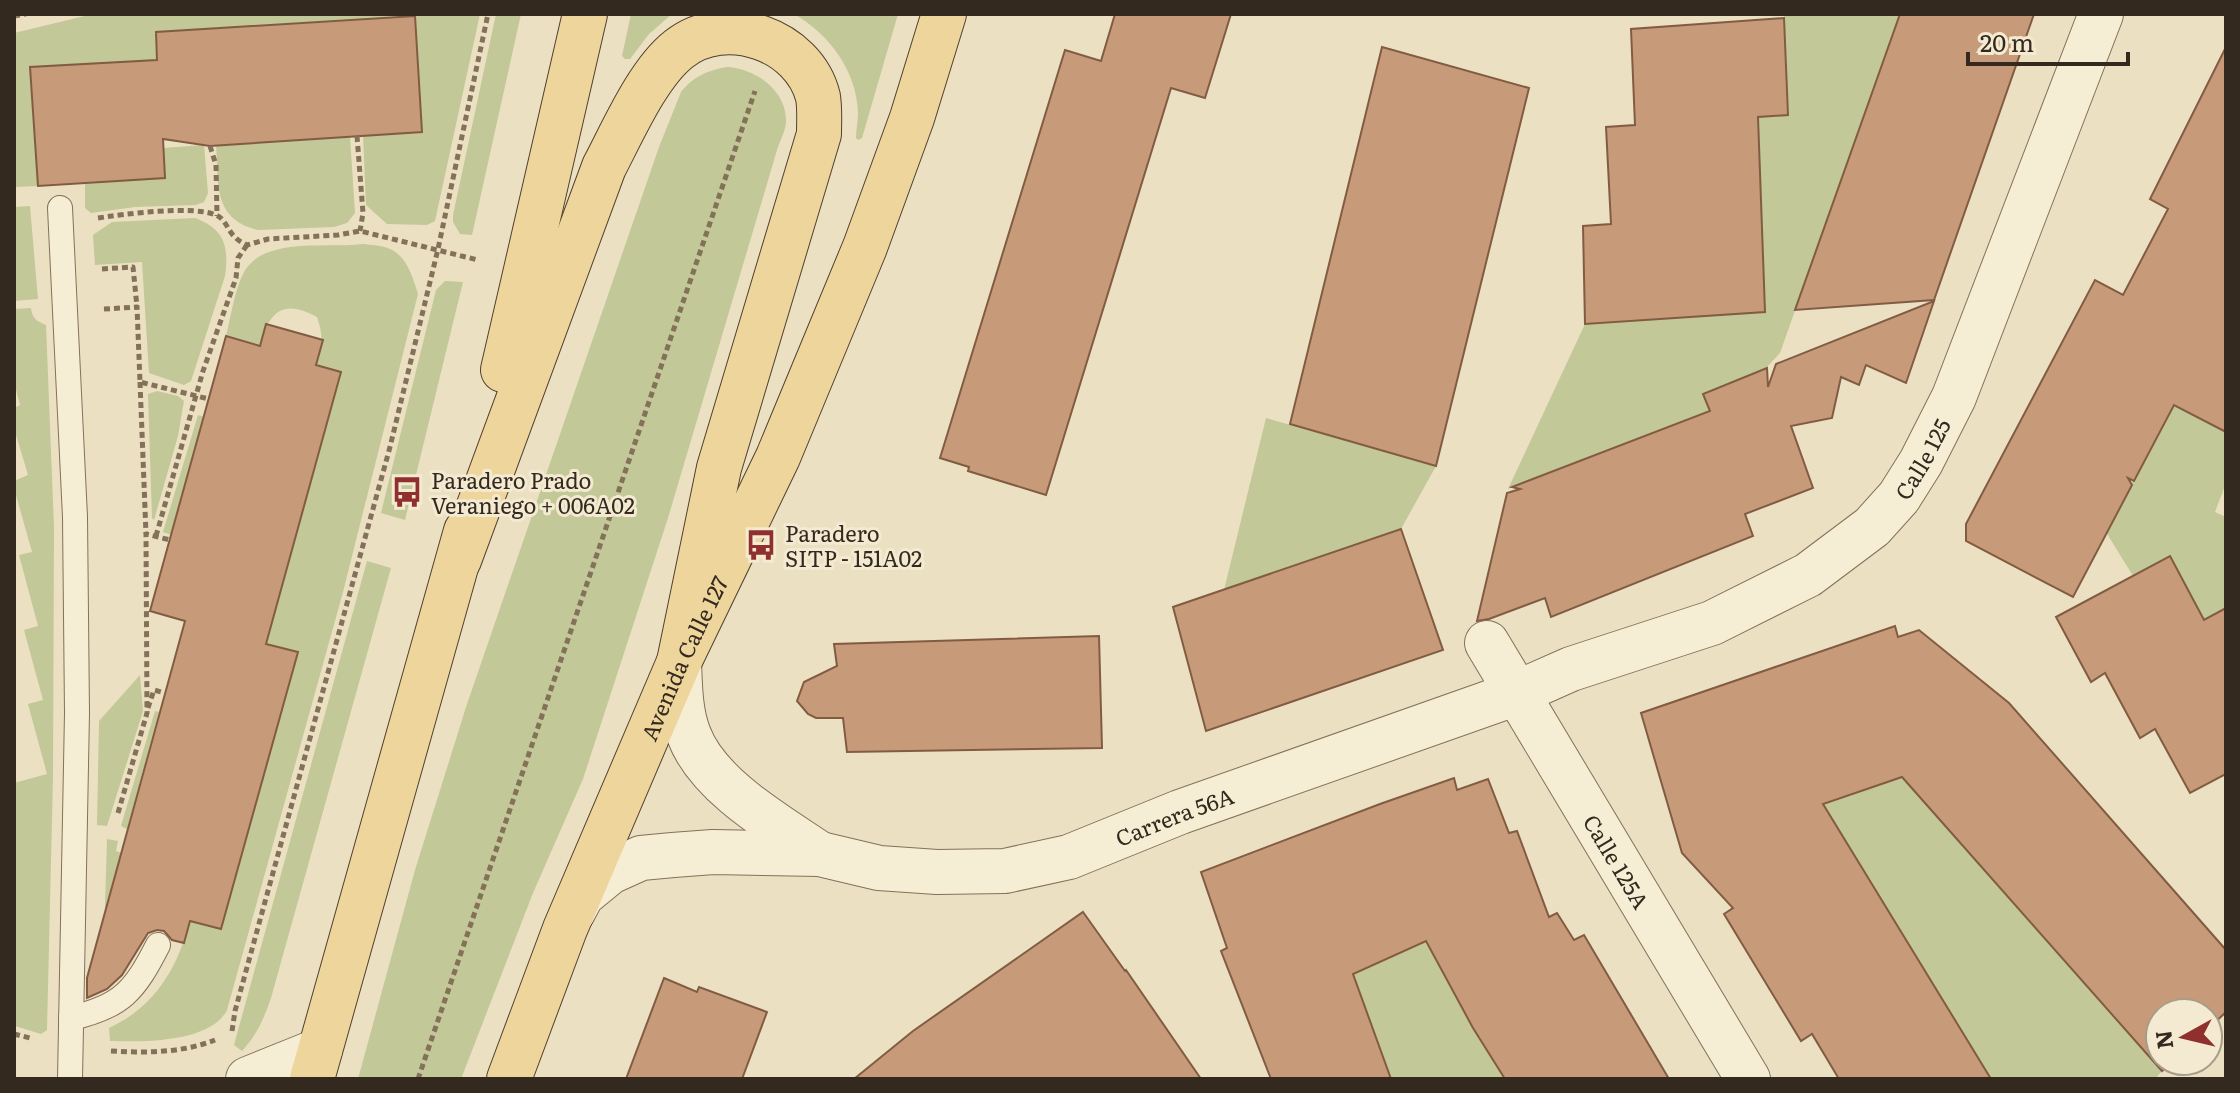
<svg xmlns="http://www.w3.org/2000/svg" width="2240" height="1093" viewBox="0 0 2240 1093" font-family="Literata,serif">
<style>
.green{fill:#c2c897}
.building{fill:#c79b7a;stroke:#825c42;stroke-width:2}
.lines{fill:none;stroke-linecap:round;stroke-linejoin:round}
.service-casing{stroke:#84715a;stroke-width:26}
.minor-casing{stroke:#84715a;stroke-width:46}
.primary-casing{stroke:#52402f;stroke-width:46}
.path{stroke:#84715a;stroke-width:5;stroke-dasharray:6 4;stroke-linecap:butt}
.service{stroke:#f6edd5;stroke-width:24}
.minor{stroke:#f6edd5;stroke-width:44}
.primary{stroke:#edd59c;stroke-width:44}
.labels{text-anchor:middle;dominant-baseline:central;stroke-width:6;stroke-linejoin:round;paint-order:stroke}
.street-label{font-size:22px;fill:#34291e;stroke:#f3ead1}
.poi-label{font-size:22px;fill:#34291e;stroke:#f3ead1;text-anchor:start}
</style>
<rect width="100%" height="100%" fill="#ebe0c2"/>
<g class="green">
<polygon points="93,14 480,14 435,221 427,225 387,224 366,205 363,135 422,132 415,17 156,32 157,60 30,67 38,186 14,187 14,33"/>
<polygon points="496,14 521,14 472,235 460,234 453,222 453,215"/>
<polygon points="631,14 672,14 649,34 630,59 625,59 622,56"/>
<path d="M794 14H898L862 138 858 140 856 138C856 130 858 121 858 113 857 71 829 34 794 14Z"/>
<polygon points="1784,14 1900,14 1780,353 1765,369 1703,394 1710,411 1508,489 1585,324 1738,313 1758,117 1788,115"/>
<path d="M728 67C755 69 785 89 786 119 787 128 780 141 777 150L668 518 583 779 533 893 461 1079H358L415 870 467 704 659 147 681 92C694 76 708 70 728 67Z"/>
<path d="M350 137 355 213 347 223 334 227 258 230C212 219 219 183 216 145Z"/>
<polygon points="204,145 208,193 204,202 196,205 135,207 91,213 85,208 85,183 163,148"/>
<polygon points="30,206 38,299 14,301 14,207"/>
<path d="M195 218C225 229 229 247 225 276L191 381 184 385 149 373 142 262 95 265 93 235 112 222Z"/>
<path d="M363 244C371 245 382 245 390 249 407 256 413 278 418 294L343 592 227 1010C210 1043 142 1042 110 1041L109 1028C146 1011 169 982 183 943H185L190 921 221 929 297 653 266 644 341 373 316 365C322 344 324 338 317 317 282 298 269 312 260 346L226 336C231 316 234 294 242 276 260 235 326 249 363 244Z"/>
<polygon points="445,281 463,282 405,520 381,513 436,290"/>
<path d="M31 308C32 318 36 321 46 325L54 527 53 776 47 1030 41 1034 15 1026 14 1011V783L47 774 28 704 43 700 24 630 38 626 19 555 32 552 14 488V481L28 475 14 428V408L20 405 14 382V309Z"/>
<polygon points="157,391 178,396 184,401 178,436 154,520 152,518 148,394"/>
<polygon points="2173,405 2226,433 2226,483 2215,512 2226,517 2226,624 2219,612 2204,620 2133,576 2106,532"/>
<polygon points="198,415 204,417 172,535 163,532"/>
<polygon points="1266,418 1436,466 1401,529 1224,590"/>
<path d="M367 561 391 568 271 998C264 1018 257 1035 242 1051L234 1045Z"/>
<polygon points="140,675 143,711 107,826 97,825 99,721"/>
<polygon points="155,711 159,712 127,829 121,826"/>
<polygon points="1902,777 2162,1071 2155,1079 1991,1079 1823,805"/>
<path d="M107 839 118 841 116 851 121 853 107 903 146 915C146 934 142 945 131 961L134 941 104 937Z"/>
<polygon points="1426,941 1473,1028 1505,1079 1391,1079 1351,969"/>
</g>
<g class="building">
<polygon points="1115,14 1231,14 1205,98 1171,88 1046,495 968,471 969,467 940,458 1065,50 1101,61"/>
<polygon points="1900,14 2034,14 1934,300 1795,310"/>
<polygon points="415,16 422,132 210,146 163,139 165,178 38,186 30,67 157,60 156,32"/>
<polygon points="1784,18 1788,115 1758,117 1765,312 1585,324 1583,226 1611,224 1606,127 1635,125 1631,29"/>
<polygon points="1382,47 1529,88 1436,466 1290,424"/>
<polygon points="2226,47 2226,432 2174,405 2134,481 2128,478 2132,485 2073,597 1966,541 1966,524 2095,280 2123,295 2168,209 2150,199"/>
<polygon points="1934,301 1906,383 1866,365 1859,385 1841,377 1832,418 1791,426 1813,488 1745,514 1753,536 1551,617 1545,598 1489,619 1477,621 1507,493 1520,489 1512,487 1710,411 1703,394 1767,368 1768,387 1776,364"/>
<polygon points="266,324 323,340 316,365 341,372 266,644 298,652 221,929 190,921 184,943 172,940 164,931 157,930 148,933 122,975 107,989 87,998 87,978 185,621 150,611 226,336 260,346"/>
<polygon points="1401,529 1443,650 1206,731 1173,607"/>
<polygon points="2170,556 2204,620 2226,608 2226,774 2190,793 2155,729 2140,738 2105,673 2091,682 2056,617"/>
<polygon points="1895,626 1898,637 1919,630 2009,703 2226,950 2226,1012 2208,1029 2208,1013 2160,1013 2160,1061 2173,1061 2162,1071 1902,777 1823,804 1991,1079 1839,1079 1812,1034 1801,1041 1724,914 1733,908 1682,853 1641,713"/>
<polygon points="1099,636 1102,748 847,752 843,718 816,718 808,714 797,701 804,682 837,666 834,644"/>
<polygon points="1454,778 1457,790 1488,779 1509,833 1517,831 1549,917 1557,913 1574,940 1584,935 1669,1079 1505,1079 1473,1028 1426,941 1353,974 1391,1079 1271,1079 1221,951 1227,948 1201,872 1380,804"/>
<polygon points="1083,912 1125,971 1126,970 1201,1079 854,1079 913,1031"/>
<polygon points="664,978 697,992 699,987 767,1012 742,1079 626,1079"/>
</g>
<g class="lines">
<defs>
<g id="service">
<polyline points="60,208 75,517 77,713 70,1079"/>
<path d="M71 1018C122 1007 135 990 158 945"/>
</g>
<g id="minor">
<path id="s1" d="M1487 643 1748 1079"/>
<path d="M679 662C680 686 680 712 689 735 708 786 777 825 820 854"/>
<path id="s2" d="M573 912 582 895 610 872 641 858 673 855 713 852 820 854 879 868 937 872 1005 871 1069 857 1180 812 1517 693 1571 669 1712 623 1808 575 1872 527 1899 497 1921 462 1954 397 2101 14"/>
<polyline points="248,1079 320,1050"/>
</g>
<g id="primary">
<polyline points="503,370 585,14"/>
<path d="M459 560 604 167C623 131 648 73 679 49 726 12 804 40 818 97 820 109 819 122 819 134L719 468 679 662"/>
<polyline points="312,1079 466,531"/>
<path id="s3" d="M509 1079 565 929 679 662 778 457 865 247 912 118 944 14"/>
</g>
</defs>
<use href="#service" class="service-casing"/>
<use href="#minor" class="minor-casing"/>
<use href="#primary" class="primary-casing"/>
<g class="path">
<polyline points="14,16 26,14"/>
<polyline points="357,136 363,213 360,231"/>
<polyline points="210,146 216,165 217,216"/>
<path d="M98 218C125 214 192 205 216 215 226 219 228 232 236 238 239 241 243 243 247 245L268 239 338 235 360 231 478 260"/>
<polyline points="102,269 133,267 137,307"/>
<polyline points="104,309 137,307 140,382 209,399"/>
<polyline points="140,382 146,534"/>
<polyline points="156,536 203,371 236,278 238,258 247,245"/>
<polyline points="148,708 154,690 165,693"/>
<polyline points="118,813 147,713 146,534 170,540"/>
<polyline points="232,1031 235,1011 390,447 438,249 488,14"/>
<polyline points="14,1034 30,1038"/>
<path d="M111 1051C146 1053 182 1053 215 1040"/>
<polyline points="418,1079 755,91"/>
</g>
<use href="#service" class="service"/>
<use href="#minor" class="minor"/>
<use href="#primary" class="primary"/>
</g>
<defs>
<symbol id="bus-bare" viewBox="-9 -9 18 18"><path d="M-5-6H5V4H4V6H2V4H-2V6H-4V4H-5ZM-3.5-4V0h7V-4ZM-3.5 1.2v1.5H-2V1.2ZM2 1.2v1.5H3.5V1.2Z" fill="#8f2f2e" stroke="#f3ead1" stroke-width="2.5" paint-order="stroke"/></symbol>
</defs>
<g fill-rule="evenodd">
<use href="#bus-bare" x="385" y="470" width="44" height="44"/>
<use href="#bus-bare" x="739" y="523" width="44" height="44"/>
</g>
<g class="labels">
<g class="street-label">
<text stroke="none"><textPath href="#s2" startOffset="1478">Calle 125</textPath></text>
<text stroke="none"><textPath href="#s3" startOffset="456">Avenida Calle 127</textPath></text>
<text stroke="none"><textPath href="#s2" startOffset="634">Carrera 56A</textPath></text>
<text stroke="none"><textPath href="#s1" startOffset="254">Calle 125A</textPath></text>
</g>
<g class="poi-label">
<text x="431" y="479">Paradero Prado<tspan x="431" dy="25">Veraniego + 006A02</tspan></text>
<text x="785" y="532">Paradero<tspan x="785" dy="25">SITP - 151A02</tspan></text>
</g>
</g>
<rect width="2240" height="1093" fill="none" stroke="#34291e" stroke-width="32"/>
<g transform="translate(2184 1037) rotate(262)"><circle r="38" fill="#f3ead1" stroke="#a79d89" stroke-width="2"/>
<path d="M0-6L14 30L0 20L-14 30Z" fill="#8f2f2e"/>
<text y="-12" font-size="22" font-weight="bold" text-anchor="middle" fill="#34291e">N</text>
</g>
<path d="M1968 52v12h160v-12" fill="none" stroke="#34291e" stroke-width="4"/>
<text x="1980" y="52" font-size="24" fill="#34291e" stroke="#f3ead1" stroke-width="6" paint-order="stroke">20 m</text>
</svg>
